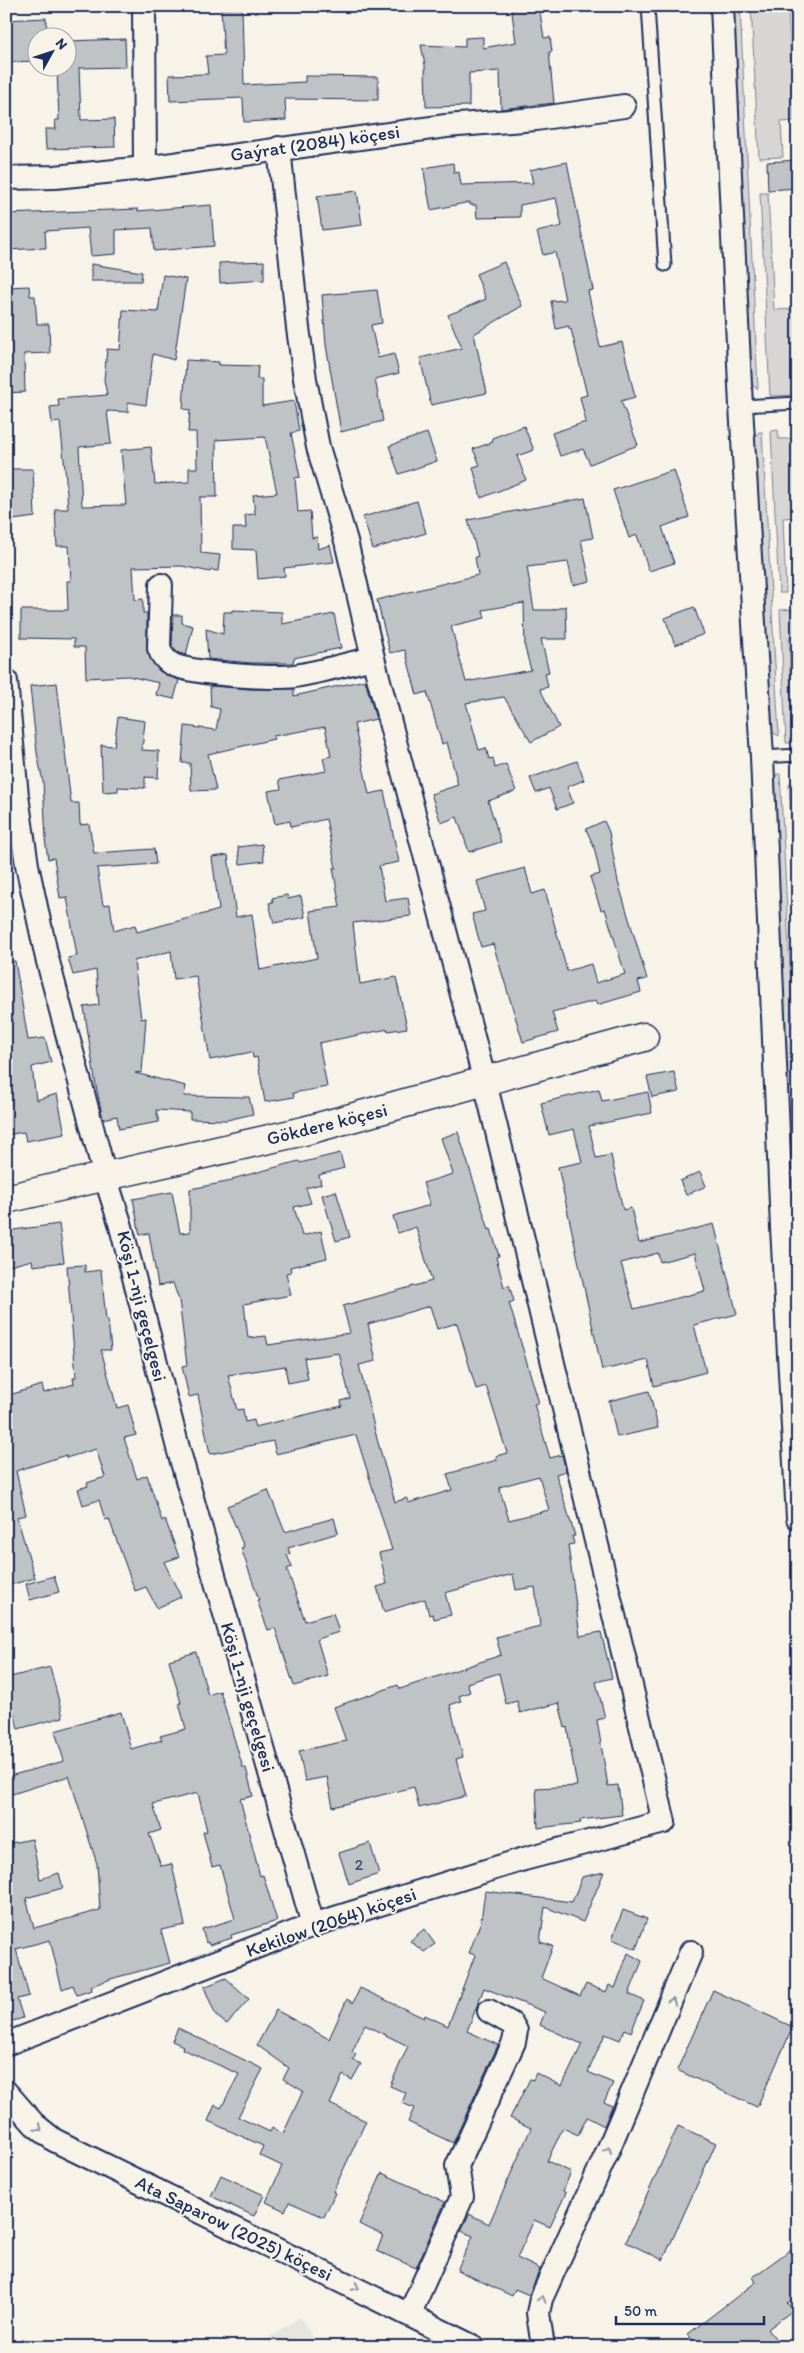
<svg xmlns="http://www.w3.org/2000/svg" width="804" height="2353" viewBox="0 0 804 2353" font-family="Itim,sans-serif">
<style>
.built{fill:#e6e5de}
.green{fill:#d7d6d4;stroke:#798299}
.building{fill:#c0c3c5;stroke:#1b2f5e;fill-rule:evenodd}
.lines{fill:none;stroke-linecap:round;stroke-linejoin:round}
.lane-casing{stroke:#1b2f5e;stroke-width:15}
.street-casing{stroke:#1b2f5e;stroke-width:26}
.secondary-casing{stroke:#1b2f5e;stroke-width:31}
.lane{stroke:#f7f3e8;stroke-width:11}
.street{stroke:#f7f3e8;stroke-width:22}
.secondary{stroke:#f7f3e8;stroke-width:28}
.oneway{stroke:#8991a3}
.labels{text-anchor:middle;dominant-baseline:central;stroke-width:4;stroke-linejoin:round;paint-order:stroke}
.number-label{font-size:16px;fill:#445478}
.street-label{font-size:19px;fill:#1b2f5e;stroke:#f7f3e8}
</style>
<rect width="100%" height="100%" fill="#f7f3e8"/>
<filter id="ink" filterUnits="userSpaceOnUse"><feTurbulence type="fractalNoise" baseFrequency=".02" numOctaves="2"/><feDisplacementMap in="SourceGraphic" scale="10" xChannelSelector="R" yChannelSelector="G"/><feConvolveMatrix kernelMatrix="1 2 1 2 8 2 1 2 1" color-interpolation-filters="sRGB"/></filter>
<g filter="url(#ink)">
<polygon class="built" points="300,2317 319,2347 255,2347"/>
<g class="green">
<polygon points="733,6 740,6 758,389 752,385 750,379"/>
<polygon points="751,6 788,6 794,121 781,122 783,157 759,158"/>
<polygon points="760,193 768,193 774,310 798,309 798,395 770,396"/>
<polygon points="778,430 779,439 798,439 798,517 783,518 786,593 779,593 771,431"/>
<polygon points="759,432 762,432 779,736 772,732 754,444 755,436"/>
<polygon points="798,609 798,637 789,638 792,719 798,719 798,743 786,743 780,610"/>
<polygon points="777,774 780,774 798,1123 798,1204 792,1188 773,793 773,782"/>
<polygon points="796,783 796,789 798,789 798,952 789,784"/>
</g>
<g class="building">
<polygon points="511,6 539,6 544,38 550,37 552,52 549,52 554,103 501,109 500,71 469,73 469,106 426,107 425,65 421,45 465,47 465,38 483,37 483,48 516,42"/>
<polygon points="242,8 244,85 305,82 305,76 378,77 378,100 285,99 286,120 244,122 243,98 170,101 169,75 208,74 206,56 224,55 221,9"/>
<polygon points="46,18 47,38 38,38 38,61 6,62 6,20"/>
<polygon points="125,39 126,67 79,68 81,120 114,119 115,147 46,149 45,129 56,129 55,120 59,120 57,68 68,68 68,41"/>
<polygon points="798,160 798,188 768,190 767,162"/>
<polygon points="567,162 593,290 588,291 600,347 622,342 635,397 621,401 638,445 590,464 583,449 560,456 552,433 586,422 580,397 587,395 571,329 569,329 569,326 556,329 551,301 565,300 555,252 543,255 537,232 562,226 556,198 520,205 520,217 477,218 476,205 470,205 470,202 431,210 425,178 424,168 453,163 454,173 459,172 461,185 533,183 530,170"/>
<polygon points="357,191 362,225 322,230 317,196"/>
<polygon points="211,205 214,246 154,251 152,228 116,230 116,254 91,256 88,228 45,231 46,248 6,250 6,214 138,209 138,211"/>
<polygon points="264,261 264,280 220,283 219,263"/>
<polygon points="504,262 522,306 474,334 487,393 431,405 420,358 462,348 448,315 486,299 476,274"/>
<polygon points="91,264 142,272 141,281 91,281"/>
<polygon points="163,275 186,279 174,360 153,354 146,405 128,402 128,412 107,411 111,444 79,447 82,506 126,505 121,450 151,447 155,484 189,482 189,468 197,468 196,432 188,432 190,410 183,409 186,360 219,362 219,365 258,366 257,379 262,379 262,406 294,401 299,431 291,433 300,477 295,478 298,512 310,511 312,538 317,537 318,549 330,545 334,562 284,568 285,576 258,579 256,550 233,549 233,528 246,528 245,515 255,514 253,495 277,493 265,437 216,440 217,497 200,497 201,553 220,555 218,571 211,570 210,572 182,566 133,567 135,600 143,599 143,613 147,613 147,652 159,671 179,680 174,699 156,695 159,683 128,676 86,678 85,647 74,647 74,639 21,638 21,610 68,610 67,581 71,581 69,546 57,546 55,509 68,509 66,479 60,422 52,423 50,407 59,406 58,399 107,395 104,380 107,349 120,350 123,310 158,312"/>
<polygon points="29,286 30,296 35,296 37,324 49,324 50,353 24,354 25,392 6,393 6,287"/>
<polygon points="377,290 382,323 371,325 378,358 394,354 399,373 375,379 383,421 341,432 326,345 322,295"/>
<polygon points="524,426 534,450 517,456 526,480 481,498 473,467 480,465 473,449 493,442 492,438"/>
<polygon points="427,433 437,461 399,474 389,446"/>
<polygon points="6,469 33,469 35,517 6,521"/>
<polygon points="674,470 689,517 662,527 674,563 649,571 637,535 629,538 613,490"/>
<path d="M585 498 593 538 581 540 590 581 573 585 568 562 527 567 534 610H552L566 606 567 639H541L549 672 545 673 548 687 540 689 559 727 531 742 504 697 466 703 479 750 486 748 489 759 493 758 495 768 506 764 516 791 488 801 501 842 469 852 457 817 441 823 431 794 458 785 447 742 442 744 427 692 417 695 405 650 390 653 377 600 478 575 475 557 478 556 468 520ZM524 603 525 648 531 670 466 682 451 626 485 618 483 610Z"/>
<polygon points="417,501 426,533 373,549 363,517"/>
<polygon points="694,607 704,634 675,645 665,618"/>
<polygon points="232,610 282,612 282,624 334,614 341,648 294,658 293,663 251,663 208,659 206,629 223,634 224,612 232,612"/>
<polygon points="173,615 182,615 182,623 193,626 186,655 177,652 172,646"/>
<polygon points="365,680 376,719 354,724 369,794 384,791 399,862 379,866 385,901 408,898 411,916 353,923 360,984 396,977 407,1028 388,1031 388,1029 319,1043 327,1087 293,1093 294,1097 265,1102 257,1057 253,1058 252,1052 210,1060 196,976 174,979 171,951 134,961 141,1019 146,1018 142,1072 135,1073 186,1086 184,1096 249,1097 253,1114 227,1120 190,1119 190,1112 156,1110 159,1122 119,1129 117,1116 103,1119 96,1086 84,1007 99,1005 96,970 73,975 68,958 77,956 67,897 60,898 54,858 48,859 45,839 46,839 43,782 37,753 30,686 57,683 71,803 79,803 80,825 89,824 94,853 154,849 156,864 97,868 103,905 110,904 114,931 135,925 137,932 219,910 212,857 228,855 236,917 252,914 260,970 317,958 310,911 340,907 333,868 336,868 326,819 291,827 290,821 275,824 268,791 281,789 279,780 326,771 323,758 331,756 325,727 273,736 274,739 208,754 216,790 191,791 190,763 182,763 185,726 216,730 220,709 211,707 210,686 250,689 294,689 294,696"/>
<polygon points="118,717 145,721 142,750 159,751 158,778 145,777 145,788 118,787 118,791 103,792 101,745 114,746"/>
<polygon points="577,761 584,780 567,787 573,803 557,809 549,788 536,793 530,778"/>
<polygon points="604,821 609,832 618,882 647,979 638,981 641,992 597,1005 595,1001 552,1012 558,1032 523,1042 493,944 481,947 472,914 485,911 477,881 525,868 532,894 545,890 567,971 591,964 596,983 625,974 605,909 601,910 590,877 600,874 594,847 586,829"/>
<polygon points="262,844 264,861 240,864 238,847"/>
<polygon points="287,895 288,899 301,896 305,917 274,923 269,903 273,902 272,898"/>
<polygon points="15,961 28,1040 45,1038 51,1062 32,1067 36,1100 57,1094 65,1134 26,1141 24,1132 6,1135 6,962"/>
<polygon points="674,1072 679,1092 652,1097 647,1077"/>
<path d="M599 1089 602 1101 648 1092 652 1113 589 1126 596 1158 611 1155 623 1210 631 1208 639 1243 714 1224 737 1314 694 1325 706 1372 654 1386 648 1360 602 1370 558 1167 582 1162 574 1129 549 1135 541 1103ZM658 1253 660 1262 695 1253 705 1291 634 1309 621 1263Z"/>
<path d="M458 1132 489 1230 491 1229 499 1256 496 1257 504 1287 509 1285 514 1301 509 1303 539 1403 534 1404 550 1458 562 1455 566 1471 556 1474 575 1536H572L574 1544 568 1545 580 1636 601 1632 612 1678 596 1682 605 1718 597 1720 608 1786 618 1785 622 1815 580 1820 581 1823 538 1828 536 1788 577 1786 567 1727 565 1728 559 1703 520 1713 517 1701 506 1704 499 1673 467 1683 470 1692 459 1696 461 1701 450 1705 463 1757 456 1759 466 1796 419 1808 414 1787 333 1807 327 1777 305 1781 299 1751 346 1741 334 1707 398 1685 400 1689 501 1655 496 1637 540 1626 535 1587 516 1590 513 1574 445 1593 451 1615 434 1619 433 1614 429 1615 425 1599 384 1612 377 1587 387 1584 379 1553 392 1550 356 1435 276 1454 273 1441 210 1454 198 1395 189 1397 182 1366 187 1365 179 1300 173 1283 158 1286 149 1233 140 1235 133 1199 172 1192 180 1233 190 1232V1189L232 1181V1179L299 1161 300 1163 340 1153 344 1168 319 1175 321 1184 306 1188 311 1203 294 1207 302 1236 321 1231 327 1258 290 1267 291 1272 286 1273 291 1295 244 1304 248 1338 266 1336 268 1345 350 1333 343 1306 432 1281 416 1227 398 1233 393 1216 430 1205 423 1183 453 1174 441 1138ZM430 1306 437 1329 457 1323 476 1389 486 1386 507 1453 496 1456 497 1460 447 1474 452 1490 408 1503 407 1498 395 1502 377 1439 359 1365 376 1361 368 1324ZM339 1353 350 1398 341 1401 342 1406 255 1427 254 1420 245 1422 243 1409 237 1410 228 1375 285 1366 288 1383 308 1379 304 1358ZM539 1476 549 1510 509 1520 499 1487Z"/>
<polygon points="700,1172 706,1186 686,1195 680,1181"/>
<polygon points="336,1191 350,1237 336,1241 322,1195"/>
<polygon points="59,1224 64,1262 33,1266 32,1260 6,1267 6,1231"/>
<polygon points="85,1265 85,1272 101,1270 106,1320 108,1320 111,1350 101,1350 117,1408 128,1405 136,1435 124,1438 137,1479 147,1475 162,1521 165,1519 179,1557 164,1562 181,1597 157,1608 146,1587 135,1591 109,1519 105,1520 99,1500 83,1505 78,1489 88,1486 87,1483 105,1477 96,1449 66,1458 66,1455 16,1471 26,1515 17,1517 35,1578 6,1586 6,1396 42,1385 44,1393 74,1384 73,1378 76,1377 67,1266"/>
<polygon points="649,1391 658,1428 617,1437 609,1401"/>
<polygon points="268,1490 285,1532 334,1518 338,1533 288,1548 290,1554 287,1555 292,1567 287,1569 305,1621 333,1613 339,1632 317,1639 328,1676 294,1686 275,1628 268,1630 257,1600 259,1600 241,1548 244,1547 227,1506"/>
<polygon points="54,1576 59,1592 30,1600 26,1584"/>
<polygon points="196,1652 208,1695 220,1691 243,1768 246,1768 253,1796 240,1799 260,1876 263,1875 277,1921 231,1935 232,1938 209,1945 208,1942 206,1943 202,1929 235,1919 220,1865 212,1867 203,1832 207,1831 198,1793 153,1804 161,1830 149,1834 161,1866 172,1864 185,1925 161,1930 170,1963 114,1978 91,1986 92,1990 77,1995 73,1985 62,1989 50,1940 16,1949 29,1996 17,1999 23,2018 6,2023 6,1844 32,1839 40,1879 59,1873 63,1888 26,1898 34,1928 100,1910 97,1864 69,1776 6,1796 6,1777 64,1761 55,1731 121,1712 131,1749 162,1740 160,1736 186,1729 179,1703 181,1703 169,1660"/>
<polygon points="50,1667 63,1717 18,1729 11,1701 6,1702 6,1678"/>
<polygon points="370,1843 379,1874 349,1884 339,1853"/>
<polygon points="604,1872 583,1922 545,1907 540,1942 553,1946 541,1978 580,1996 586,1984 606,1992 609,1985 615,1988 628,1953 642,1961 629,1994 644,2001 631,2032 625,2029 620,2040 605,2034 588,2072 613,2083 604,2102 612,2106 604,2126 587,2117 578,2135 563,2128 547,2161 571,2172 563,2191 566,2193 550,2227 534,2220 517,2258 540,2269 529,2295 515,2289 512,2296 457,2270 473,2236 461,2231 469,2214 489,2224 509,2178 531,2128 510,2118 530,2079 533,2080 536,2073 562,2086 582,2044 540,2025 545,2012 484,1988 467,2031 498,2045 453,2143 408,2122 414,2108 402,2103 406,2093 390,2086 408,2046 365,2025 352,2052 356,2054 353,2060 361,2064 352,2080 343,2075 330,2104 366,2121 333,2192 335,2193 324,2217 289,2202 285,2211 266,2202 282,2166 259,2155 263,2146 208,2121 215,2105 221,2108 239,2074 182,2049 183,2046 172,2041 178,2028 263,2069 238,2117 270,2132 272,2128 283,2134 303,2091 283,2079 289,2068 257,2045 276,2010 329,2039 347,1999 353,2003 360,1988 424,2018 425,2015 448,2026 475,1955 469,1953 481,1921 485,1891 572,1902 582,1877"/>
<polygon points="623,1910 647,1919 636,1949 612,1939"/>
<polygon points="424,1929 435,1944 424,1952 410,1941"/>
<polygon points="226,1978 249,1999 227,2024 216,2016 204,1987"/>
<polygon points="713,1990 793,2027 757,2107 677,2070"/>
<polygon points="678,2126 716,2143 663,2260 626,2242"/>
<polygon points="382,2173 445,2202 416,2268 377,2251 383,2235 359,2224"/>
<polygon points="221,2175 264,2195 254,2216 211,2196"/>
<polygon points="798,2244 798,2294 787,2303 793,2310 768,2329 782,2347 697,2347 688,2334 756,2282 753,2277"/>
</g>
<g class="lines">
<defs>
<g id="lane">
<polyline points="648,6 665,265"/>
<polyline points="741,406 798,403"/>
<polyline points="762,757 798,755"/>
<polyline points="782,1228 798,1227"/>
</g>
<g id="street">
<polyline points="144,6 145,168"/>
<polyline points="722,6 741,406 762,757 782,1228 798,1518"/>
<polyline points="6,178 55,177 145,168 446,126 536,119 624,106"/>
<path d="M161 585 159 648C161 654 164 659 170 663 185 674 274 679 295 676 321 672 347 664 373 658"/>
<polyline points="6,681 17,796 27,865 47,958 105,1176 120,1223 178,1448 313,1925"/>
<polyline points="6,2044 313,1925 524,1859 664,1822 485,1082 373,658 346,541 318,447 305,379 298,328 279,148"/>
<polyline points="6,2092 34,2124 54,2140 474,2347"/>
<polyline points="410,2313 462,2197 457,2166 514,2042 516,2031 512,2024 489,2011"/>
<polyline points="543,2347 538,2313 541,2299 606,2155 691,1952"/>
</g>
<polyline id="secondary" points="6,1199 304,1131 644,1037"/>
</defs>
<use href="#lane" class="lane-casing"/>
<use href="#street" class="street-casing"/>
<use href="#secondary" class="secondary-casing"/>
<use href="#lane" class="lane"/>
<use href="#street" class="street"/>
<use href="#secondary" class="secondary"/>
</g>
<defs><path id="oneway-chevron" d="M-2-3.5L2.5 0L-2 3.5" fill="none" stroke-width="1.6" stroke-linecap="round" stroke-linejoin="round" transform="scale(1.25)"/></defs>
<g class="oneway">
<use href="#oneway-chevron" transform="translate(672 2001) rotate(-67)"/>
<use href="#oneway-chevron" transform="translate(39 2128) rotate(41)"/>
<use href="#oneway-chevron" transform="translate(608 2150) rotate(-67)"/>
<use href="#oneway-chevron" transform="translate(356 2287) rotate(26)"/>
<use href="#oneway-chevron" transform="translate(542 2299) rotate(-73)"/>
</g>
</g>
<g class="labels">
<g class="number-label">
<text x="359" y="1864">2</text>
</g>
<g class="street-label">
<text transform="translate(315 143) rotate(-8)">Gaýrat (2084) köçesi</text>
<text transform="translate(327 1124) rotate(-14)">Gökdere köçesi</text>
<text transform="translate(142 1306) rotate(76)">Köşi 1-nji geçelgesi</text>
<text transform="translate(248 1697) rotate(74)">Köşi 1-nji geçelgesi</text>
<text transform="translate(331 1922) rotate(-19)">Kekilow (2064) köçesi</text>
<text transform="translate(234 2228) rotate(26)">Ata Saparow (2025) köçesi</text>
</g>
</g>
<rect width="804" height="2353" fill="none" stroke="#f7f3e8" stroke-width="25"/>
<rect x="12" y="12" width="779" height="2328" fill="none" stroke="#1b2f5e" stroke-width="2" filter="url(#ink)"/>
<g transform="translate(52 52) rotate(50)"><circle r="24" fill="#f7f3e8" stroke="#9fa5b1"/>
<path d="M0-4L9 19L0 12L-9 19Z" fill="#1b2f5e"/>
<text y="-8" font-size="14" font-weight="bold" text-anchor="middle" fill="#1b2f5e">N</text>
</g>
<path d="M616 2316v8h148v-8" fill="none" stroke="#1b2f5e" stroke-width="2.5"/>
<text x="624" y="2316" font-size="15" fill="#1b2f5e" stroke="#f7f3e8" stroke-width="4" paint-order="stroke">50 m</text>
</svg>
